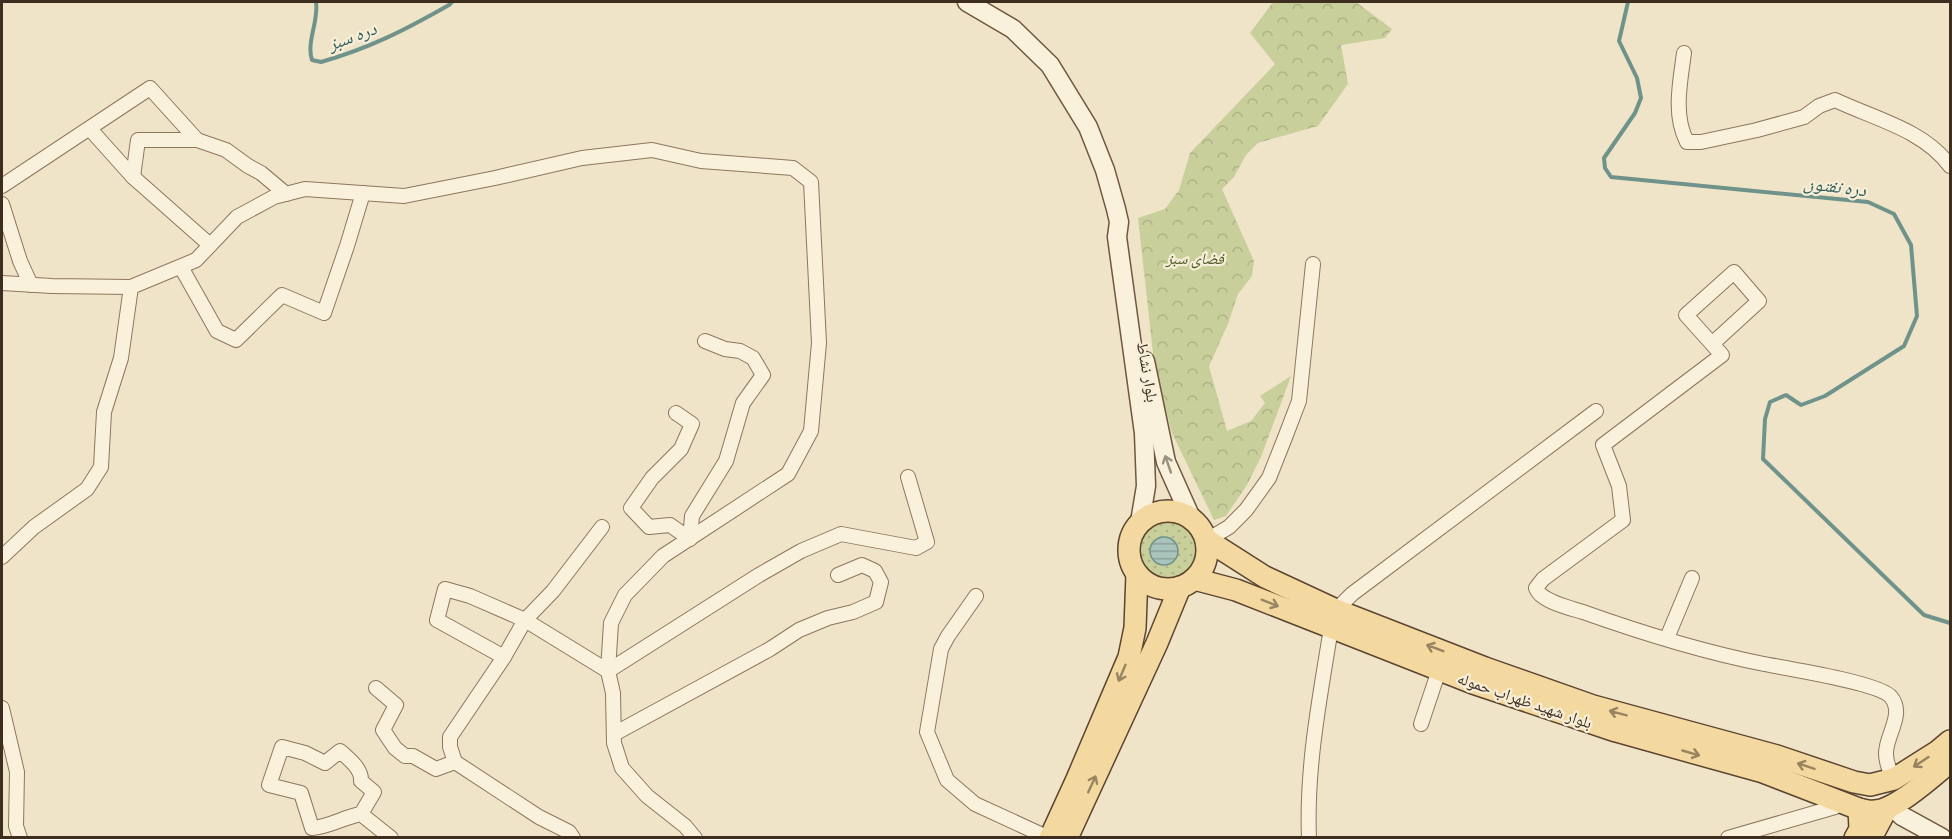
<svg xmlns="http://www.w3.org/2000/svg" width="1952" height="839" viewBox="0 0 1952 839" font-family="'IBM Plex Serif','Noto Naskh Arabic',serif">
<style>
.grass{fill:url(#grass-dots)}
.forest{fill:url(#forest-crowns)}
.water{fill:url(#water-rules);stroke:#6f938a;stroke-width:1.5}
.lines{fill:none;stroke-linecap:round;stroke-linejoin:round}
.stream{stroke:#6f938a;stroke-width:4}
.street-casing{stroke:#8d765c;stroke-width:16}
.secondary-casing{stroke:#6f573f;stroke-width:21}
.primary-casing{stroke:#5b4430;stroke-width:24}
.street{stroke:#faf1dc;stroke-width:14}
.secondary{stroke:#faf1dc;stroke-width:18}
.primary{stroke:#f3d9a0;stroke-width:21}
.oneway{stroke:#9c907e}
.oneway2{stroke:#988460}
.labels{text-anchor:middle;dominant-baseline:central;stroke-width:4.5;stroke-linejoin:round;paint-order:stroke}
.park-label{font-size:16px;font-style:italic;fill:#4d5a26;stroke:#f7eed8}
.street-label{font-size:16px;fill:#3d2e20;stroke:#f7eed8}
.water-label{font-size:18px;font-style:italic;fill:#2f5d5a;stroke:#f7eed8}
</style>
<defs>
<pattern id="grass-dots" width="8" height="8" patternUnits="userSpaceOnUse" patternTransform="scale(1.5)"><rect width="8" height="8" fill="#c9cf9b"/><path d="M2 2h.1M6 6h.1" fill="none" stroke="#aeb285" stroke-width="1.8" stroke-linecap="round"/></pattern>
<pattern id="forest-crowns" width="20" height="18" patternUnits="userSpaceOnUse" patternTransform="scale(1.5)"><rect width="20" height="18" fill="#c9cf9b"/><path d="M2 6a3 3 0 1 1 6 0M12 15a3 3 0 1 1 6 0" fill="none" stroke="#aeb285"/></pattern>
<pattern id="water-rules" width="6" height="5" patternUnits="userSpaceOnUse" patternTransform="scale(1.5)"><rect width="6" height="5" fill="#a9c4bc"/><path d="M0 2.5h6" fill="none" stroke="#8ba098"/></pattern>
</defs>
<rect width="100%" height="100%" fill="#f0e4c8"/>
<circle class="grass" cx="1166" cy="551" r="32"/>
<polygon class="forest" points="1273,2 1356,2 1392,29 1385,38 1341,45 1348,84 1318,126 1258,143 1246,155 1234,177 1222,189 1254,261 1252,276 1238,294 1228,324 1209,366 1227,431 1251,421 1265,403 1260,396 1291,376 1261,457 1247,485 1226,516 1214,520 1172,433 1155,371 1138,218 1165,209 1179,190 1190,153 1275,64 1250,33"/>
<circle class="water" cx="1164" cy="551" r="14"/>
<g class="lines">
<g class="stream">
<path d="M316 2C319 21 306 42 312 60L321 62C370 48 405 30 449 5L452 2"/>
<polyline points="1628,2 1619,41 1637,78 1641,98 1635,113 1604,158 1605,168 1611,177 1868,202 1894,214 1911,245 1917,316 1904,346 1825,396 1801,405 1786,395 1770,402 1765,419 1763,459 1924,615 1950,623"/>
</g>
<defs>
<g id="street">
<path d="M1684 53C1680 83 1673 115 1687 142H1701L1757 130 1804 117 1819 106 1835 100C1875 119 1924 130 1950 166"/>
<polyline points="90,129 133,177 210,245"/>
<polyline points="133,177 138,140 197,140"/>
<polyline points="2,186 150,88 197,140 226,150 248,166 261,173 286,194"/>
<polyline points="2,204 20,261 31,285"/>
<polyline points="181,267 217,331 236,340 282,295 324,313 347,246 363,193"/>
<polyline points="2,283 52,286 131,287"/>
<path d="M1712 344 1759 301 1734 272 1686 315 1722 355 1603 445 1619 486 1623 520 1543 579 1536 588C1537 590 1539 594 1541 595 1552 604 1570 608 1583 612 1642 633 1703 652 1764 664 1785 668 1880 683 1891 697 1905 714 1886 735 1886 753 1886 762 1890 772 1894 779"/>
<polyline points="676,413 692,424 681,449 652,478 631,508 649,527 670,525 690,539 692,516 726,461 743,403 763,375 753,358 740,351 725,349 705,341"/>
<polyline points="602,527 553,591 525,620 608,671 759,575 801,551 841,534 916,548 927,542 908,477"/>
<polyline points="1207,540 1229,527 1246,510 1269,478 1286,435 1299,401 1313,264"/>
<polyline points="2,557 34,527 87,489 101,467 104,412 121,358 131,287 196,260 237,217 274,197 305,189 404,196 495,178 582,158 652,150 701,161 793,168 811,182 819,343 811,431 788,474 663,556 625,595 611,623 608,671 613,693 614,743 622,768 647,796 685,826 695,838"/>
<polygon points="445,589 470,596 525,620 504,657 437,620"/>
<polyline points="976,596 948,636 941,649 927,732 947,780 975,804 1049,838"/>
<polyline points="1336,610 1352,594 1596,411"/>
<polyline points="1667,638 1692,578"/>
<polyline points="504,657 450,737 450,747 455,762 539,817 569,832 573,838"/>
<polyline points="376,688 396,705 383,730 395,748 405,756 413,756 436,769 455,762"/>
<polyline points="2,708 17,772 16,826 20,838"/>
<polyline points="1421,724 1439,670"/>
<polyline points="614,734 770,649 799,630 828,618 853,612 876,602 881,582 875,571 862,565 838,575"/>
<path d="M361 814 374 792 361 781C362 769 349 759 340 751L325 763 305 753 282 747 269 785 301 793 312 828C329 827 344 817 361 814L391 838"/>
<path d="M1309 838C1306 767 1320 697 1331 628"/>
<polyline points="1728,838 1835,807 1838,802"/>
</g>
<g id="secondary">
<polyline points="967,2 1013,29 1050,65 1088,127 1105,170 1116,209 1119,222 1117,237 1144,433 1146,486 1140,522"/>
<polyline points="1145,361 1166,462 1191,518"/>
<polyline points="1891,806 1902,816 1942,838"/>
</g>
<g id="primary">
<circle cx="1168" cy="550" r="39"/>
<polyline points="1207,540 1265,577 1336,610 1485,668 1593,706 1777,756 1854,782 1870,785 1894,779 1938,751 1950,741"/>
<path d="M1194 579 1236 590 1473 683 1616 731 1763 772 1859 809C1864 810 1869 812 1874 811 1895 811 1933 776 1950 762"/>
<polyline points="1050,838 1077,779 1129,657 1135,628 1137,574"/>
<polyline points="1067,838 1157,643 1180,587"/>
<polyline points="1855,838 1860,829 1859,809"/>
<polyline points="1871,838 1887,808"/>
</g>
</defs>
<use href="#street" class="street-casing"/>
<use href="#secondary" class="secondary-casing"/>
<use href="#primary" class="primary-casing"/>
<use href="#street" class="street"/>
<use href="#secondary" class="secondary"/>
<use href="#primary" class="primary"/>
</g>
<defs><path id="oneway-shaft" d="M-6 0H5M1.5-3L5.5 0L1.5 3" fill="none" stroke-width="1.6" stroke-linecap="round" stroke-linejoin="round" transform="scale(1.5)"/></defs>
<use class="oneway" href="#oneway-shaft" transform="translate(1168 464) rotate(-109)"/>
<g class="oneway2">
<use href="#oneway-shaft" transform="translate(1270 603) rotate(22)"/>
<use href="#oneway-shaft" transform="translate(1435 648) rotate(-159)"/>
<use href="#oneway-shaft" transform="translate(1122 673) rotate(113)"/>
<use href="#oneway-shaft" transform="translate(1618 713) rotate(-165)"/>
<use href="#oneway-shaft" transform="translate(1691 753) rotate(16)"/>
<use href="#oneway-shaft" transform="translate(1921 762) rotate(147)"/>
<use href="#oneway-shaft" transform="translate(1806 766) rotate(-162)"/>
<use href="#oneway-shaft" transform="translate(1092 784) rotate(-65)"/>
</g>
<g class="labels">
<g class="park-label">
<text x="1195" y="258">فضای سبز</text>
</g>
<g class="street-label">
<text transform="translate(1148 372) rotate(80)">بلوار نشاط</text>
<text transform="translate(1525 700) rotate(19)">بلوار شهید ظهراب حموله</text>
</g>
<g class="water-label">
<text transform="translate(352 36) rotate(-20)">دره سبز</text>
<text transform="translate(1835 186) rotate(7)">دره نفتون</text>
</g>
</g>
<rect width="1952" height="839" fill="none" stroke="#3d2e20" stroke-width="6"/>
</svg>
